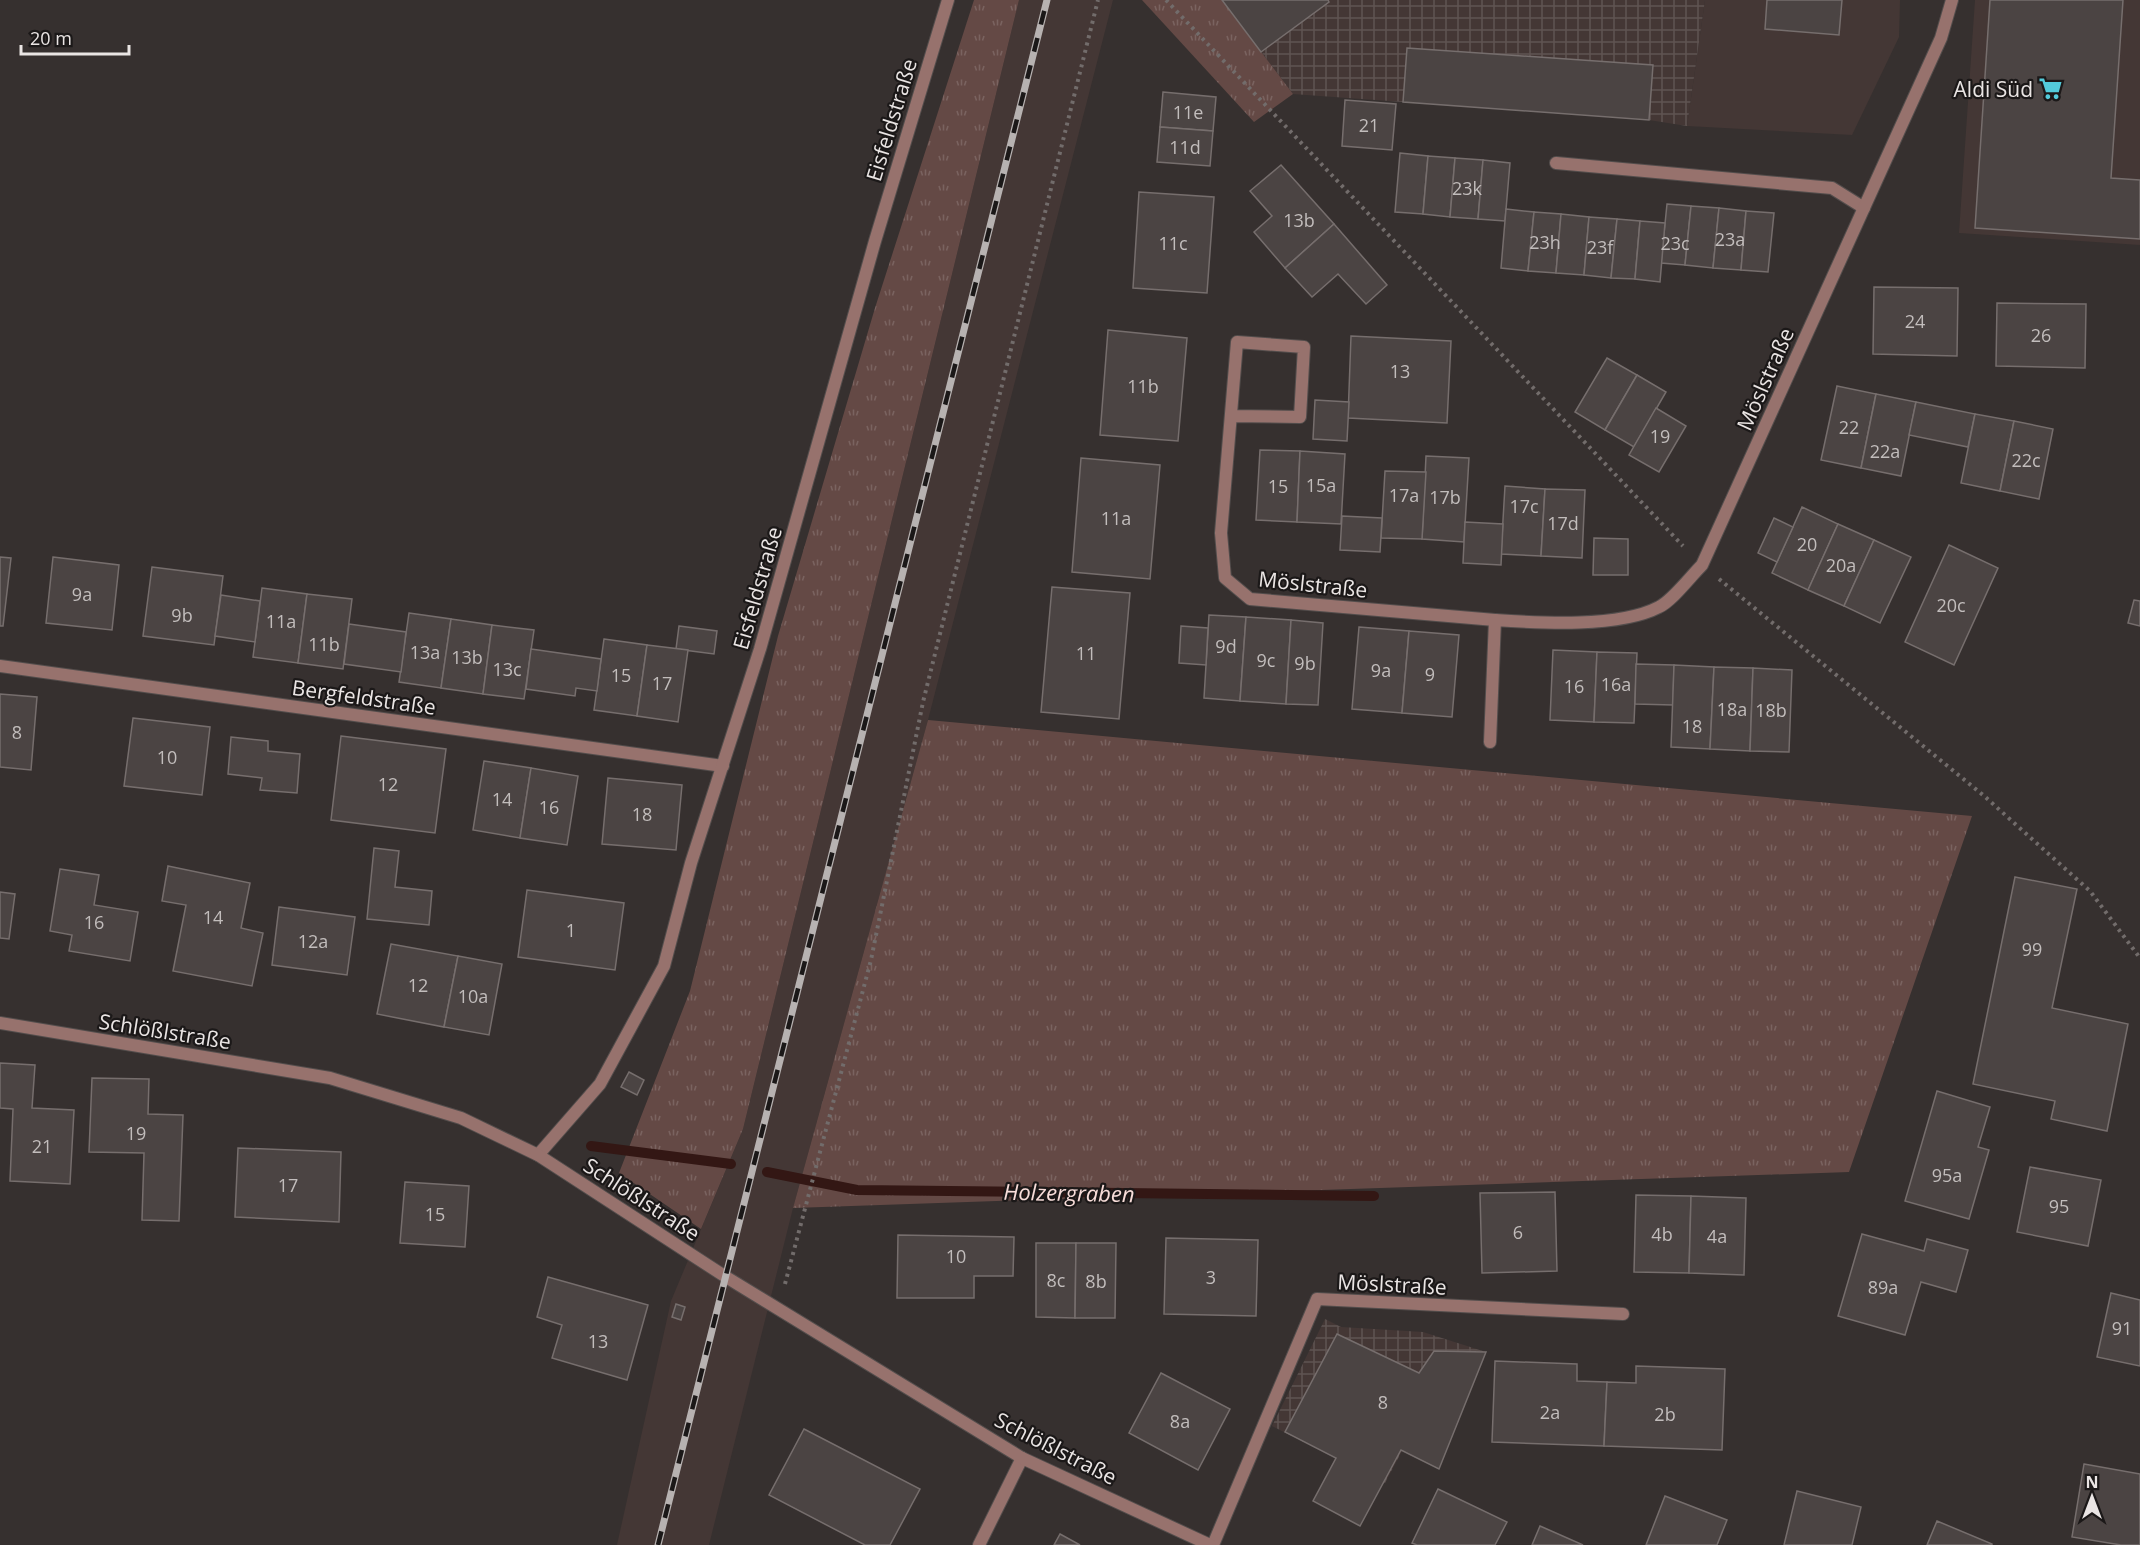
<svg xmlns="http://www.w3.org/2000/svg" width="2140" height="1545" viewBox="0 0 2140 1545" font-family="'Open Sans',sans-serif">
<style>
.built{fill:#443735}
.industrial{fill:url(#industrial-grid)}
.grass{fill:url(#grass-tufts)}
.lines{fill:none;stroke-linecap:round;stroke-linejoin:round}
.stream{stroke:#331714;stroke-width:10}
.building{fill:#4b4443;stroke:#766e6d;stroke-width:1.5}
.service-casing{stroke:#534d4c;stroke-width:14}
.minor-casing{stroke:#534d4c;stroke-width:14}
.tertiary-casing{stroke:#534d4c;stroke-width:14}
.path{stroke:#726c6b;stroke-width:4;stroke-dasharray:3 4.5;stroke-linecap:butt}
.service{stroke:#97726d;stroke-width:12}
.minor{stroke:#97726d;stroke-width:12}
.tertiary{stroke:#97726d;stroke-width:12}
.rail-casing{stroke:#b7b2b1;stroke-width:7}
.rail{stroke:#1b1818;stroke-width:4.5;stroke-dasharray:14;stroke-linecap:butt}
.labels{text-anchor:middle;dominant-baseline:central;stroke-width:4.5;stroke-linejoin:round;paint-order:stroke}
.number-label{font-size:18px;fill:#c2bdbc}
.poi-label{font-size:21px;fill:#eae5e4;stroke:#1b1818;text-anchor:end}
.street-label{font-size:21px;fill:#eae5e4;stroke:#1b1818}
.water-label{font-size:22px;font-style:italic;fill:#f8ddd9;stroke:#1b1818}
</style>
<defs>
<pattern id="industrial-grid" width="8" height="8" patternUnits="userSpaceOnUse" patternTransform="scale(1.5)"><rect width="8" height="8" fill="#443735"/><path d="M0 4h8M4 0v8" fill="none" stroke="#5f5452"/></pattern>
<pattern id="grass-tufts" width="24" height="20" patternUnits="userSpaceOnUse" patternTransform="scale(1.5)"><rect width="24" height="20" fill="#644945"/><path d="M3 7l-1-3M5 7V3M7 7l1-3M15 17l-1-3M17 17v-4M19 17l1-3" fill="none" stroke="#7a6360"/></pattern>
</defs>
<rect width="100%" height="100%" fill="#36302f"/>
<g class="built">
<polygon points="1019,0 1113,0 928,720 793,1208 709,1545 617,1545 671,1301 743,1129"/>
<polygon points="1705,0 1900,0 1899,37 1852,135 1687,126"/>
<polygon points="1975,0 2140,0 2140,245 1959,233"/>
</g>
<g class="industrial">
<polygon points="1222,0 1705,0 1687,126 1649,120 1293,94"/>
<polygon points="1325,1319 1341,1327 1423,1332 1486,1352 1439,1469 1402,1451 1385,1483 1272,1426"/>
</g>
<g class="grass">
<polygon points="974,0 1019,0 743,1129 701,1229 619,1173 690,991 778,636 875,308"/>
<polygon points="1142,0 1222,0 1293,94 1254,122"/>
<polygon points="928,720 1972,816 1849,1172 793,1208"/>
</g>
<g class="lines">
<g class="stream">
<polyline points="591,1146 731,1164"/>
<polyline points="767,1172 857,1190 1374,1196"/>
</g>
</g>
<g class="building">
<polygon points="1222,0 1328,0 1329,2 1261,52"/>
<polygon points="1767,0 1842,0 1839,35 1765,29"/>
<polygon points="1990,0 2123,0 2111,178 2140,180 2140,239 1975,228"/>
<polygon points="1407,48 1653,65 1649,120 1403,102"/>
<polygon points="1163,92 1216,97 1213,131 1160,127"/>
<polygon points="1345,100 1396,104 1392,150 1342,146"/>
<polygon points="1160,127 1213,131 1210,166 1157,162"/>
<polygon points="1400,153 1428,156 1423,214 1395,212"/>
<polygon points="1428,156 1455,158 1450,217 1423,214"/>
<polygon points="1455,158 1483,160 1478,219 1450,217"/>
<polygon points="1483,160 1510,163 1505,221 1478,219"/>
<polygon points="1281,165 1334,224 1285,268 1254,232 1272,216 1250,191"/>
<polygon points="1139,192 1214,197 1207,293 1133,288"/>
<polygon points="1667,204 1691,206 1685,265 1661,263"/>
<polygon points="1691,206 1719,208 1713,268 1685,265"/>
<polygon points="1719,208 1746,211 1741,270 1713,268"/>
<polygon points="1506,209 1534,212 1528,271 1501,268"/>
<polygon points="1746,211 1774,213 1768,272 1741,270"/>
<polygon points="1534,212 1561,214 1556,273 1528,271"/>
<polygon points="1561,214 1589,217 1584,275 1556,273"/>
<polygon points="1589,217 1617,219 1611,278 1584,275"/>
<polygon points="1617,219 1640,221 1635,279 1611,278"/>
<polygon points="1640,221 1665,223 1660,282 1635,279"/>
<polygon points="1334,224 1387,285 1366,304 1338,274 1312,297 1285,268"/>
<polygon points="1874,287 1958,288 1957,356 1873,354"/>
<polygon points="1997,303 2086,304 2085,368 1996,366"/>
<polygon points="1108,330 1187,338 1178,441 1100,435"/>
<polygon points="1351,336 1451,341 1447,423 1348,418"/>
<polygon points="1607,358 1637,375 1605,430 1575,412"/>
<polygon points="1637,375 1666,392 1634,447 1605,430"/>
<polygon points="1837,386 1876,394 1861,468 1821,460"/>
<polygon points="1876,394 1916,402 1901,476 1861,468"/>
<polygon points="1315,400 1349,402 1347,441 1313,439"/>
<polygon points="1916,402 1975,414 1968,447 1909,435"/>
<polygon points="1656,408 1686,426 1659,472 1629,455"/>
<polygon points="1975,414 2014,421 2000,491 1961,483"/>
<polygon points="2014,421 2053,429 2039,499 2000,491"/>
<polygon points="1260,450 1300,451 1297,522 1256,520"/>
<polygon points="1300,451 1345,454 1341,524 1297,522"/>
<polygon points="1426,456 1469,458 1464,542 1422,539"/>
<polygon points="1081,458 1160,465 1150,579 1072,572"/>
<polygon points="1385,471 1426,472 1422,539 1381,538"/>
<polygon points="1505,486 1545,489 1541,556 1501,554"/>
<polygon points="1545,489 1585,490 1582,558 1541,556"/>
<polygon points="1802,507 1838,524 1808,590 1772,573"/>
<polygon points="1342,516 1382,518 1380,552 1340,550"/>
<polygon points="1774,518 1793,527 1777,562 1758,553"/>
<polygon points="1465,522 1503,524 1501,565 1463,563"/>
<polygon points="1838,524 1874,540 1844,606 1808,590"/>
<polygon points="1594,538 1628,539 1628,575 1593,575"/>
<polygon points="1874,540 1911,557 1880,623 1844,606"/>
<polygon points="1949,545 1998,568 1954,665 1905,642"/>
<polygon points="0,557 11,558 3,626 0,626"/>
<polygon points="53,557 119,565 112,630 46,623"/>
<polygon points="152,567 223,576 214,645 143,636"/>
<polygon points="1052,587 1130,593 1119,719 1041,712"/>
<polygon points="262,588 307,594 298,663 253,657"/>
<polygon points="307,594 352,599 343,669 298,663"/>
<polygon points="221,595 260,601 255,642 215,636"/>
<polygon points="2134,600 2140,601 2140,626 2128,623"/>
<polygon points="409,613 451,619 441,688 399,682"/>
<polygon points="1209,615 1246,617 1240,701 1204,698"/>
<polygon points="1246,617 1291,620 1286,704 1240,701"/>
<polygon points="451,619 492,625 483,694 441,688"/>
<polygon points="1291,620 1323,623 1318,705 1286,704"/>
<polygon points="349,624 406,632 401,672 344,664"/>
<polygon points="492,625 534,630 524,699 483,694"/>
<polygon points="679,626 717,631 714,654 676,649"/>
<polygon points="1181,626 1208,628 1206,665 1179,663"/>
<polygon points="1359,627 1409,631 1402,713 1352,709"/>
<polygon points="1409,631 1459,635 1452,717 1402,713"/>
<polygon points="604,639 647,645 637,716 594,710"/>
<polygon points="647,645 688,650 678,722 637,716"/>
<polygon points="531,649 601,659 597,691 576,688 575,696 526,689"/>
<polygon points="1553,650 1597,652 1594,722 1550,720"/>
<polygon points="1597,652 1637,653 1634,723 1594,722"/>
<polygon points="1636,664 1674,665 1673,705 1635,704"/>
<polygon points="1674,665 1714,667 1710,749 1671,747"/>
<polygon points="1714,667 1753,668 1750,751 1710,749"/>
<polygon points="1753,668 1792,670 1789,752 1750,751"/>
<polygon points="0,694 37,697 31,770 0,767"/>
<polygon points="133,718 210,727 202,795 124,786"/>
<polygon points="341,736 446,749 435,833 331,820"/>
<polygon points="231,737 268,741 268,751 300,754 297,793 260,790 262,778 228,774"/>
<polygon points="484,761 531,768 520,838 473,830"/>
<polygon points="531,768 578,776 567,845 520,838"/>
<polygon points="608,778 682,785 676,850 602,844"/>
<polygon points="374,848 399,851 395,887 432,891 429,925 367,919"/>
<polygon points="168,866 250,883 241,928 263,933 252,986 173,971 186,905 162,901"/>
<polygon points="60,869 99,875 94,905 138,912 130,961 69,951 72,935 50,931"/>
<polygon points="2015,877 2077,889 2052,1008 2128,1024 2107,1131 2051,1119 2055,1101 1973,1084"/>
<polygon points="527,890 624,903 615,970 518,957"/>
<polygon points="0,892 15,894 9,939 0,938"/>
<polygon points="279,907 355,917 347,975 272,965"/>
<polygon points="391,944 458,956 444,1027 377,1014"/>
<polygon points="458,956 502,964 489,1035 444,1027"/>
<polygon points="0,1063 35,1065 32,1108 74,1110 70,1184 10,1181 13,1109 0,1108"/>
<polygon points="629,1072 644,1080 637,1095 621,1087"/>
<polygon points="92,1078 149,1079 148,1114 183,1115 179,1221 142,1220 144,1153 89,1152"/>
<polygon points="1937,1091 1990,1107 1978,1147 1989,1150 1969,1219 1905,1201"/>
<polygon points="238,1148 341,1152 339,1222 235,1217"/>
<polygon points="2030,1167 2101,1180 2088,1246 2017,1232"/>
<polygon points="405,1182 469,1186 465,1247 400,1243"/>
<polygon points="1555,1192 1557,1271 1482,1273 1480,1193"/>
<polygon points="1636,1195 1691,1196 1689,1273 1634,1272"/>
<polygon points="1691,1196 1746,1198 1744,1275 1689,1273"/>
<polygon points="1862,1234 1924,1251 1927,1239 1968,1250 1956,1292 1921,1282 1905,1335 1838,1316"/>
<polygon points="898,1235 1014,1237 1013,1276 974,1276 974,1298 897,1298"/>
<polygon points="1166,1238 1258,1240 1256,1316 1164,1314"/>
<polygon points="1036,1243 1076,1243 1075,1318 1036,1317"/>
<polygon points="1076,1243 1116,1243 1115,1318 1075,1318"/>
<polygon points="548,1277 648,1305 627,1380 552,1358 562,1325 537,1317"/>
<polygon points="2111,1293 2140,1300 2140,1366 2097,1357"/>
<polygon points="676,1304 685,1307 681,1320 672,1317"/>
<polygon points="1337,1334 1419,1373 1434,1351 1486,1352 1439,1469 1401,1450 1360,1526 1313,1501 1336,1458 1285,1432"/>
<polygon points="1495,1361 1577,1364 1577,1381 1607,1382 1604,1446 1492,1442"/>
<polygon points="1636,1366 1725,1369 1722,1450 1604,1446 1607,1382 1636,1383"/>
<polygon points="1161,1373 1230,1409 1198,1470 1129,1433"/>
<polygon points="804,1429 920,1489 890,1545 865,1545 769,1495"/>
<polygon points="2084,1464 2140,1474 2140,1545 2121,1545 2072,1537"/>
<polygon points="1438,1489 1507,1522 1495,1545 1417,1545 1412,1543"/>
<polygon points="1797,1491 1861,1507 1852,1545 1784,1545"/>
<polygon points="1665,1496 1727,1520 1717,1545 1646,1545"/>
<polygon points="1937,1521 1992,1544 1992,1545 1927,1545"/>
<polygon points="1540,1526 1583,1545 1532,1545"/>
<polygon points="1060,1534 1080,1545 1054,1545"/>
</g>
<g class="lines">
<defs>
<polyline id="service" points="1556,163 1832,188 1864,208"/>
<g id="minor">
<polyline points="1231,416 1300,417 1304,347 1237,342 1221,533 1225,578 1250,599 1495,620"/>
<polyline points="0,666 723,766"/>
<path d="M1490 742 1495 620C1540 623 1619 628 1659 607 1672 601 1691 576 1702 565L1941 38 1952 0"/>
<polyline points="538,1155 600,1084 664,966 691,863 760,649 875,241 948,0"/>
<polyline points="979,1545 1022,1458"/>
<polyline points="1213,1545 1317,1299 1623,1314"/>
</g>
<polyline id="tertiary" points="0,1023 330,1078 461,1118 538,1155 726,1277 1022,1458 1210,1545"/>
</defs>
<use href="#service" class="service-casing"/>
<use href="#minor" class="minor-casing"/>
<use href="#tertiary" class="tertiary-casing"/>
<g class="path">
<polyline points="1166,0 1683,546"/>
<polyline points="1719,579 1983,795 2090,891 2140,958"/>
<polyline points="785,1284 871,960 923,702 1098,0"/>
</g>
<use href="#service" class="service"/>
<use href="#minor" class="minor"/>
<use href="#tertiary" class="tertiary"/>
<defs>
<polyline id="rail" points="658,1545 1047,0"/>
</defs>
<use href="#rail" class="rail-casing"/>
<use href="#rail" class="rail"/>
</g>
<defs>
<symbol id="supermarket-bare" viewBox="-9 -9 18 18"><path d="M-6-5.5h2.5l.6 2H6L4.5 2H-2.5L-4.4-4H-6ZM-1.5 3.2a1.3 1.3 0 1 0 .1 0ZM3 3.2a1.3 1.3 0 1 0 .1 0Z" fill="#53cbdb" stroke="#1b1818" stroke-width="2.5" paint-order="stroke"/></symbol>
</defs>
<g fill-rule="evenodd">
<use href="#supermarket-bare" x="2034" y="72" width="33" height="33"/>
</g>
<g class="labels">
<g class="number-label">
<text x="1188" y="112">11e</text>
<text x="1369" y="125">21</text>
<text x="1185" y="147">11d</text>
<text x="1467" y="188">23k</text>
<text x="1299" y="220">13b</text>
<text x="1730" y="239">23a</text>
<text x="1545" y="242">23h</text>
<text x="1173" y="243">11c</text>
<text x="1675" y="243">23c</text>
<text x="1600" y="247">23f</text>
<text x="1915" y="321">24</text>
<text x="2041" y="335">26</text>
<text x="1400" y="371">13</text>
<text x="1143" y="386">11b</text>
<text x="1849" y="427">22</text>
<text x="1660" y="436">19</text>
<text x="1885" y="451">22a</text>
<text x="2026" y="460">22c</text>
<text x="1321" y="485">15a</text>
<text x="1278" y="486">15</text>
<text x="1404" y="495">17a</text>
<text x="1445" y="497">17b</text>
<text x="1524" y="506">17c</text>
<text x="1116" y="518">11a</text>
<text x="1563" y="523">17d</text>
<text x="1807" y="544">20</text>
<text x="1841" y="565">20a</text>
<text x="82" y="594">9a</text>
<text x="1951" y="605">20c</text>
<text x="182" y="615">9b</text>
<text x="281" y="621">11a</text>
<text x="324" y="644">11b</text>
<text x="1226" y="646">9d</text>
<text x="425" y="652">13a</text>
<text x="1086" y="653">11</text>
<text x="467" y="657">13b</text>
<text x="1266" y="660">9c</text>
<text x="1305" y="663">9b</text>
<text x="507" y="669">13c</text>
<text x="1381" y="670">9a</text>
<text x="1430" y="674">9</text>
<text x="621" y="675">15</text>
<text x="662" y="683">17</text>
<text x="1616" y="684">16a</text>
<text x="1574" y="686">16</text>
<text x="1732" y="709">18a</text>
<text x="1771" y="710">18b</text>
<text x="1692" y="726">18</text>
<text x="17" y="732">8</text>
<text x="167" y="757">10</text>
<text x="388" y="784">12</text>
<text x="502" y="799">14</text>
<text x="549" y="807">16</text>
<text x="642" y="814">18</text>
<text x="213" y="917">14</text>
<text x="94" y="922">16</text>
<text x="571" y="930">1</text>
<text x="313" y="941">12a</text>
<text x="2032" y="949">99</text>
<text x="418" y="985">12</text>
<text x="473" y="996">10a</text>
<text x="136" y="1133">19</text>
<text x="42" y="1146">21</text>
<text x="1947" y="1175">95a</text>
<text x="288" y="1185">17</text>
<text x="2059" y="1206">95</text>
<text x="435" y="1214">15</text>
<text x="1518" y="1232">6</text>
<text x="1662" y="1234">4b</text>
<text x="1717" y="1236">4a</text>
<text x="956" y="1256">10</text>
<text x="1211" y="1277">3</text>
<text x="1056" y="1280">8c</text>
<text x="1096" y="1281">8b</text>
<text x="1883" y="1287">89a</text>
<text x="2122" y="1328">91</text>
<text x="598" y="1341">13</text>
<text x="1383" y="1402">8</text>
<text x="1550" y="1412">2a</text>
<text x="1665" y="1414">2b</text>
<text x="1180" y="1421">8a</text>
</g>
<g class="poi-label">
<text x="2033" y="89">Aldi Süd</text>
</g>
<g class="street-label">
<text transform="translate(891 120) rotate(-73)">Eisfeldstraße</text>
<text transform="translate(1765 379) rotate(-66)">Möslstraße</text>
<text transform="translate(1313 584) rotate(6)">Möslstraße</text>
<text transform="translate(757 588) rotate(-74)">Eisfeldstraße</text>
<text transform="translate(364 697) rotate(8)">Bergfeldstraße</text>
<text transform="translate(165 1031) rotate(9)">Schlößlstraße</text>
<text transform="translate(642 1199) rotate(33)">Schlößlstraße</text>
<text transform="translate(1392 1284) rotate(3)">Möslstraße</text>
<text transform="translate(1056 1448) rotate(27)">Schlößlstraße</text>
</g>
<g class="water-label">
<text transform="translate(1069 1192) rotate(1)">Holzergraben</text>
</g>
</g>
<g transform="translate(2092 1497)" stroke="#1b1818" stroke-width="4.5" paint-order="stroke">
<path d="M0-4.5L10 22L0 15L-10 22Z" fill="#eae5e4"/>
<text y="-9" font-size="16" font-weight="bold" text-anchor="middle" fill="#eae5e4">N</text>
</g>
<path d="M21 45v9h108v-9" fill="none" stroke="#eae5e4" stroke-width="3"/>
<text x="30" y="45" font-size="18" fill="#eae5e4" stroke="#1b1818" stroke-width="4.5" paint-order="stroke">20 m</text>
</svg>
